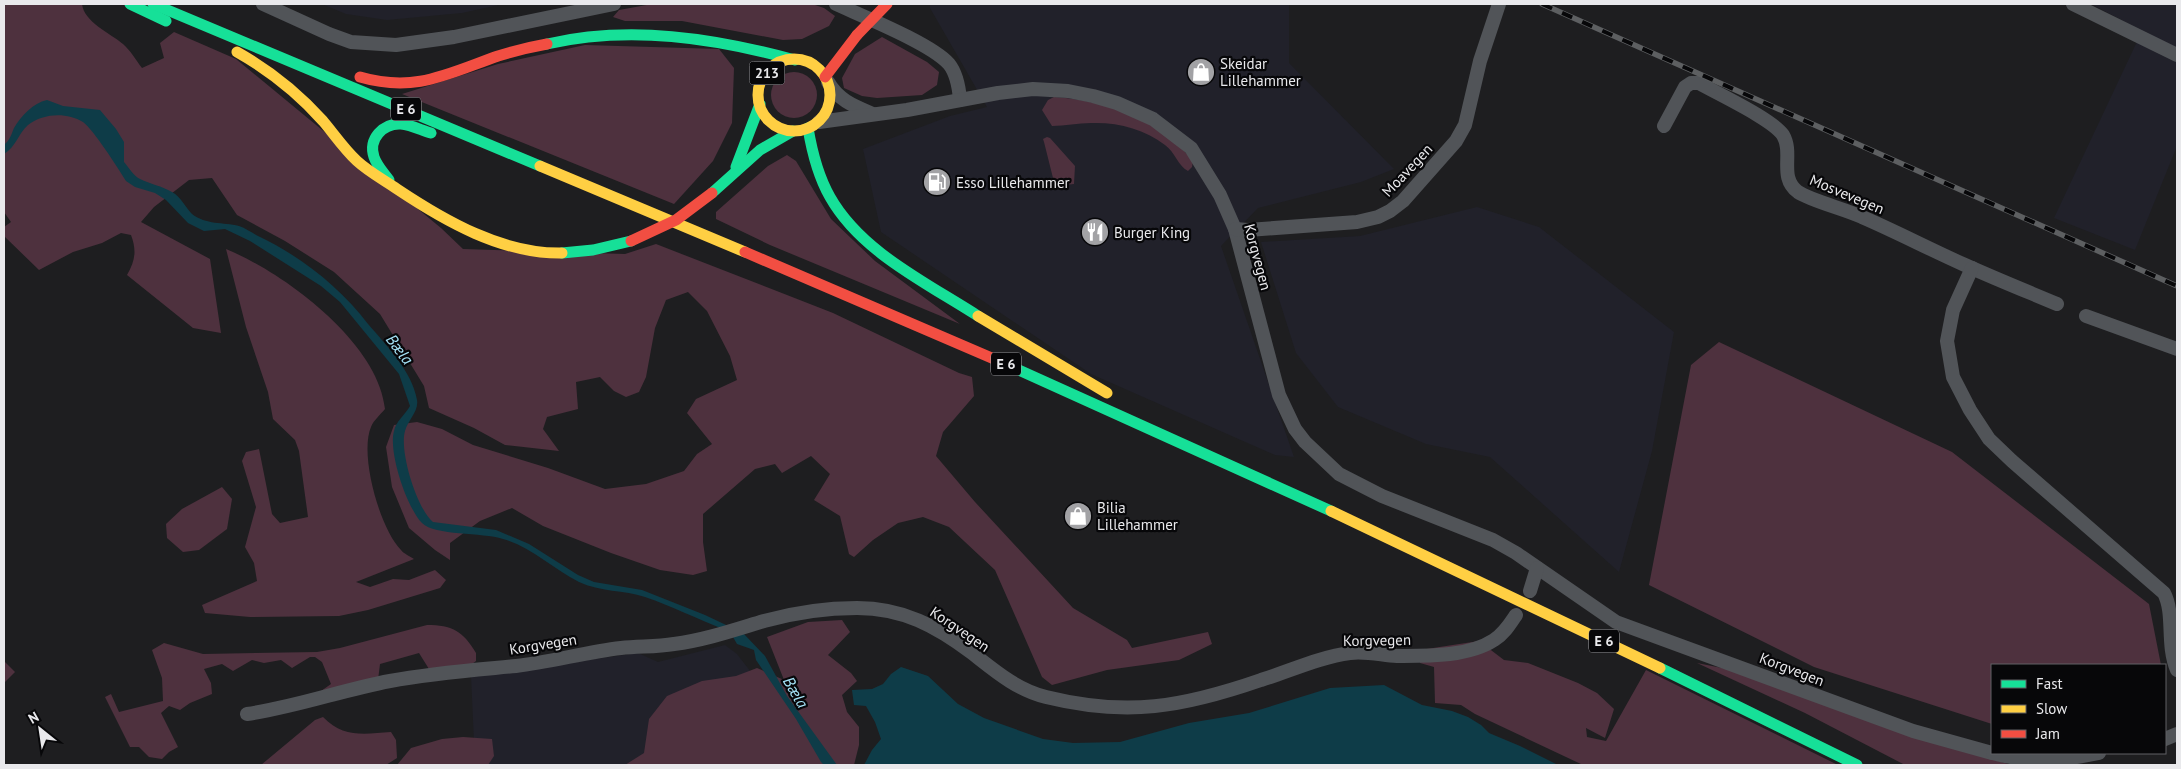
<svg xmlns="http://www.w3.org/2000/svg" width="2181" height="769" viewBox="0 0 2181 769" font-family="'PT Sans',sans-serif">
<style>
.built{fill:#21212a}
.green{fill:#4e313e}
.water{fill:#0e3c48}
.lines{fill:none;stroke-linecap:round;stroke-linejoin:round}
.street{stroke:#515458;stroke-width:14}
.fast{stroke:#16e098;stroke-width:11}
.slow{stroke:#ffcf43;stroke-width:11}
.jam{stroke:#f24e42;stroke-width:11}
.rail-casing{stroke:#5d5f61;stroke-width:5.5}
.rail{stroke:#070709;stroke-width:4;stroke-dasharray:11;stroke-linecap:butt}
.jam-bridge{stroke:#f24e42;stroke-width:11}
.labels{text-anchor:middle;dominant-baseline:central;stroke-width:4.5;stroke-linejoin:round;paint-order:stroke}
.shield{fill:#070709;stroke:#a5a5a8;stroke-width:1}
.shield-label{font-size:14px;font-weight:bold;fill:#e9e9ec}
.poi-label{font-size:15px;fill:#e9e9ec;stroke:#070709;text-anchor:start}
.street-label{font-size:15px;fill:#e9e9ec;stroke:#070709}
.water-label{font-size:16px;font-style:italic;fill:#a6e4f8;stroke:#070709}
</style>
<rect width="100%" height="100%" fill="#1e1e20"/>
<g class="built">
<polygon points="322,4 503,4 462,13 387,20 346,14"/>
<polygon points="930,4 1289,4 1289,63 1394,169 1361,182 1258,208 1221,246 1294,457 1275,455 1091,374 881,232 863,149 950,116 987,107 930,8"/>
<polygon points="2091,4 2177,4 2177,146 2135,250 2054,218 2142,31"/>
<polygon points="1477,207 1539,227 1674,332 1652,451 1619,572 1490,457 1426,444 1338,407 1296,353 1261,242 1360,236"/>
<polygon points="725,645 737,654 754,676 736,765 456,765 474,742 471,676 638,653 658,662"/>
</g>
<g class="green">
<path d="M4 4H82C84 22 110 33 123 44 130 50 136 60 142 68L164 58 160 43 174 32 236 59 441 228 463 249 625 254 656 244 833 313 959 373 972 377 974 396 943 432 936 456 975 502 1073 608 1127 640 1132 648 1208 632 1212 644 1179 660 1107 670 1052 685 1042 677 995 570 949 527 923 517 898 523 873 540 854 557 849 554 840 516 814 500 830 474 811 456 782 473 775 464 755 469 703 514V542L707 571 693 575 660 570 611 553 543 526 512 508 480 521 450 543V560L435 550 409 528 392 487 386 447 394 425 417 422 442 429 473 445 548 468 605 489 646 484 684 471 697 454 712 444 687 413 696 399 737 380 730 356 707 311 688 292 666 300 655 328 646 377 639 392 626 397 614 391 600 377 576 382 578 409 547 417 543 429 559 451 505 445 474 428 429 408 424 386 380 314 334 272 285 241 237 215 212 178 189 180 154 207 141 222 210 259 221 333 193 328 127 275C135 261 137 251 131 235L121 233 102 243 73 252 39 270 4 236V227L11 222 4 212Z"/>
<polygon points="652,4 812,4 824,8 835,16 829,26 802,39 783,40 682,21 625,21 613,17 619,10"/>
<polygon points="882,37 927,62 939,72 937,85 922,95 877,98 862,96 844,88 842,78 855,54"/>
<polygon points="585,45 719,49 734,68 732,123 713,161 674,204 402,94 498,64"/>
<circle cx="794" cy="95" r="23"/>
<path d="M1054 97C1105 100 1160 120 1193 161L1192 167 1188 171C1178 166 1175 152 1165 145 1144 129 1118 122 1091 123 1078 123 1065 126 1052 126L1042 110 1048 100Z"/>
<polygon points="1047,137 1050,138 1075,166 1074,184 1055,186 1044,142 1043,139"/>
<polygon points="787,155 796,161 831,219 875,261 960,324 770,245 716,219 716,212 768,166"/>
<path d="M226 249C284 273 378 342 385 409 381 414 373 421 371 427 359 455 380 529 401 550 404 554 410 556 414 559L356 582 370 587 393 579 409 580 435 570 446 580 440 588 368 610 339 616 250 617 205 613 202 605 257 581 254 563 245 547 256 507 242 461 246 452 259 449 272 514 280 523 308 517 299 451 295 440 273 419 268 392 246 327Z"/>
<polygon points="1719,342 1952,452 2149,604 2161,665 1992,665 1992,724 1814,667 1649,585 1691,365"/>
<polygon points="222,487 232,499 227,529 199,550 183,552 167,538 166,524 182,509"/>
<polygon points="842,620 850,632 828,655 851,673 857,681 842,695 847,712 859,727 859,745 854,765 625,765 644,753 649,719 667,696 702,681 736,676 757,668 784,680 767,637 808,622"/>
<path d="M427 625C452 625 463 631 476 653V661L472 664 429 669 419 653 380 664 378 680 314 696 331 684 322 662 315 657H310L292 668 281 660 264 663 252 660 233 671 222 664 204 669 211 683 212 694 190 703 180 710 169 706 161 713 178 747 169 752 162 759 149 757 139 747H130L105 697 111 694 119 712 163 701 162 678 152 650 164 643 203 654 317 652 340 648Z"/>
<polygon points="1479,641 1504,660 1528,663 1578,683 1597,693 1614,709 1605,738 1586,728 1587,737 1606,741 1646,670 1838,765 1583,765 1475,714 1461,705 1435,703 1434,667 1420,663 1420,650"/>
<polygon points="4,661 15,672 4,683"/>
<polygon points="1697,663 1737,671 1928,741 2012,765 1905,765 1805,713"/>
<path d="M323 717C343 738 364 734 391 732L396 740 397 758 386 765H261L315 720Z"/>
<polygon points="463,737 492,739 494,756 488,765 397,765 411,748 442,739"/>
</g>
<g class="water">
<path d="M47 100 63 106 100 110 116 129 124 142V162C129 168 134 176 140 179 150 184 162 186 172 192 181 197 185 207 192 214 206 225 223 222 239 226 245 228 251 232 256 235 299 255 339 286 368 324 386 345 412 371 417 400 419 411 408 420 405 431 399 451 417 509 433 522L496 530 529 544 578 575 594 582 642 590 705 615 743 633 765 656 787 696 837 765H824L821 762 796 719 756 660 754 650 737 644 733 637 723 629C697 619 672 606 645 597 624 590 600 592 579 582 553 569 531 547 503 539 482 532 435 536 422 523 407 508 388 452 394 431 396 421 405 415 410 406L399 374 340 302 321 286 250 241 225 229 204 231 188 223 166 200 155 193 135 187 126 181C118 168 93 129 83 122 67 112 43 113 28 125 18 134 16 147 4 154V145C10 140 11 135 14 128 21 116 33 103 47 100Z"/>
<polygon points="901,667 928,676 958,704 984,718 1043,739 1073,743 1120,742 1189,723 1249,713 1330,688 1384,685 1422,705 1452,711 1468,717 1481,725 1489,733 1520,746 1558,765 864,765 872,750 881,739 875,722 866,706 854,705 852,690 872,689 883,684 891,674"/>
</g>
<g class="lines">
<g class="street">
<polyline points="263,4 329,34 351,42 396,45 454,37 614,4"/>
<path d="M836 4C862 16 932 44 949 64 957 74 959 87 960 100"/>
<polyline points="2073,4 2177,55"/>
<path d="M828 82C838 100 854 106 873 114"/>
<polyline points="819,122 907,110 998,93 1033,89 1068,91 1093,96 1117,103 1153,119 1191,148 1220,195 1235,229 1279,395 1295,429 1305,442 1339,474 1382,496 1493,540 1516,553 1616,622 1913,731 1992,753"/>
<path d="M1664 126 1685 87 1691 83H1699C1718 94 1772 119 1783 135 1794 154 1778 177 1798 192 1812 201 1845 209 1862 217 1897 232 1931 250 1965 265 1996 279 2026 291 2057 304"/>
<polyline points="1235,229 1248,230 1357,222 1378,217 1390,211 1403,201 1456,141 1465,125 1480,61 1499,4"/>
<path d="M1972 268 1953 310 1947 341 1953 377 1970 410 1989 439 2012 461 2164 593C2175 614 2166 644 2177 670"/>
<polyline points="2086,316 2177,349"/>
<polyline points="1530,591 1537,568"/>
<path d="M247 714C296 707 342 690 390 681 432 673 474 670 516 666 551 662 586 652 621 648 639 646 656 647 674 644 705 640 734 630 764 621 793 613 826 608 857 608 903 608 936 626 972 653 995 671 1017 690 1046 697 1127 717 1183 707 1261 680 1290 671 1320 657 1350 653 1366 651 1381 655 1397 656 1427 656 1468 657 1494 640 1504 634 1510 624 1516 615"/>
<polyline points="2165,739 2177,734"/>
<path d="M1993 753C2031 764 2060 761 2099 753"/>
</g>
<g class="fast">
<polyline points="130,4 166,21"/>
<polyline points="153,4 540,166"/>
<path d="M547 44C630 25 714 38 795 60"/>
<path d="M808 128C812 152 818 176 830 197 861 252 927 283 978 316"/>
<polyline points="736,167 760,104"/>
<path d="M389 180C384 173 377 166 374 157 368 139 383 123 401 124 411 125 421 130 431 133"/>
<polyline points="712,193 760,150 793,131"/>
<polyline points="562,253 593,250 631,241"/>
<polyline points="1001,362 1331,511"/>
<polyline points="1660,668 1857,765"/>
</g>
<g class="slow">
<path d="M237 52C269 70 298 93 323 121 334 134 344 149 357 161 369 172 384 180 397 189 445 221 502 254 562 253"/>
<circle cx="794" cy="95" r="36"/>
<polyline points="540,166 745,252"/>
<polyline points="978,316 1107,393"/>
<polyline points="1331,511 1660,668"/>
</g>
<g class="jam">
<path d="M360 77C415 93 447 74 498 56 514 51 530 47 547 44"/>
<polyline points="825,77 857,35"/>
<polyline points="745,252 1001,362"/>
</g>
<defs>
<polyline id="rail" points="1542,4 2177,286"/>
</defs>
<use href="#rail" class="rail-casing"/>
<use href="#rail" class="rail"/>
<g class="jam-bridge">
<polyline points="857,35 887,4"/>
<polyline points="631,241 676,220 712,193"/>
</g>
</g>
<defs>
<symbol id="shop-disc" viewBox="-11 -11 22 22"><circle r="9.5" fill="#a2a2a5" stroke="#070709"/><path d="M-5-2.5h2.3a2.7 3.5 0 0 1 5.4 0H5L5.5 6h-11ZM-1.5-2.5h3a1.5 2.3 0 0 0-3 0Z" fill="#fff"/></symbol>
<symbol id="fuel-disc" viewBox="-11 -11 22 22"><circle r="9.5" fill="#a2a2a5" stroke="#070709"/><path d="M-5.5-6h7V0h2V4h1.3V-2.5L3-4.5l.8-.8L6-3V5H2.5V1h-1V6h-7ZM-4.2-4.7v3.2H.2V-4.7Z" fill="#fff"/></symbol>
<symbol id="restaurant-disc" viewBox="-11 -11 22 22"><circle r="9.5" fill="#a2a2a5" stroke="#070709"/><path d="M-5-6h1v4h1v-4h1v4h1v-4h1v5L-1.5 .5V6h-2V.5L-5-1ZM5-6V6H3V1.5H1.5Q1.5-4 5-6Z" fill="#fff"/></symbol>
</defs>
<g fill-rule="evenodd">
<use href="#shop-disc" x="1185" y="56" width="32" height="32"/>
<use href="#fuel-disc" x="921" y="166" width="32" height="32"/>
<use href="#restaurant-disc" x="1079" y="216" width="32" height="32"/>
<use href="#shop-disc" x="1062" y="500" width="32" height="32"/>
</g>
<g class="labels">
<g class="shield">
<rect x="749.5" y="61.5" width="35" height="23" rx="4"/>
<rect x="391" y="97.5" width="30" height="23" rx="4"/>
<rect x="991" y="352.5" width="30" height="23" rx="4"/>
<rect x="1589" y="629.5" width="30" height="23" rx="4"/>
</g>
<g class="shield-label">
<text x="767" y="73">213</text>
<text x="406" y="109">E 6</text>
<text x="1006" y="364">E 6</text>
<text x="1604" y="641">E 6</text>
</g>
<g class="poi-label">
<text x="1220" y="63">Skeidar<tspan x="1220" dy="17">Lillehammer</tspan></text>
<text x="956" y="182">Esso Lillehammer</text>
<text x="1114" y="232">Burger King</text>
<text x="1097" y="507">Bilia<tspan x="1097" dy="17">Lillehammer</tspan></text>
</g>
<g class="street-label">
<text transform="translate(1407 170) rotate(-47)">Moavegen</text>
<text transform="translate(1847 194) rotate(23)">Mosvevegen</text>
<text transform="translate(1258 257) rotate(75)">Korgvegen</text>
<text transform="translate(960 629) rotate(34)">Korgvegen</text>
<text transform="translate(1377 640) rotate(-1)">Korgvegen</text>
<text transform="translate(543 644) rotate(-9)">Korgvegen</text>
<text transform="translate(1792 669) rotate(21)">Korgvegen</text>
</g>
<g class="water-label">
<text transform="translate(400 349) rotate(53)">Bæla</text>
<text transform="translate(796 692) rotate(60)">Bæla</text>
</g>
</g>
<rect width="2181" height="769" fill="none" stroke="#e9e9ec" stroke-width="10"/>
<rect x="1991" y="664" width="175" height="90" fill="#070709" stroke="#616164"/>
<rect x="2001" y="680" width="25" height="8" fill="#16e098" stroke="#616164"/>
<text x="2036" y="689" font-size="15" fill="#e9e9ec">Fast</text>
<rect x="2001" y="705" width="25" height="8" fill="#ffcf43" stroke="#616164"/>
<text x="2036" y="714" font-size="15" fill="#e9e9ec">Slow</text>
<rect x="2001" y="730" width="25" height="8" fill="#f24e42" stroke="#616164"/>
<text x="2036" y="739" font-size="15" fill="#e9e9ec">Jam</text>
<g transform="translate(40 729) rotate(330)" stroke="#070709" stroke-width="4" paint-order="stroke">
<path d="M0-4L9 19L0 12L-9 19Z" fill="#e9e9ec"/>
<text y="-8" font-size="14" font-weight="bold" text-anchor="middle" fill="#e9e9ec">N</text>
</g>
</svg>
